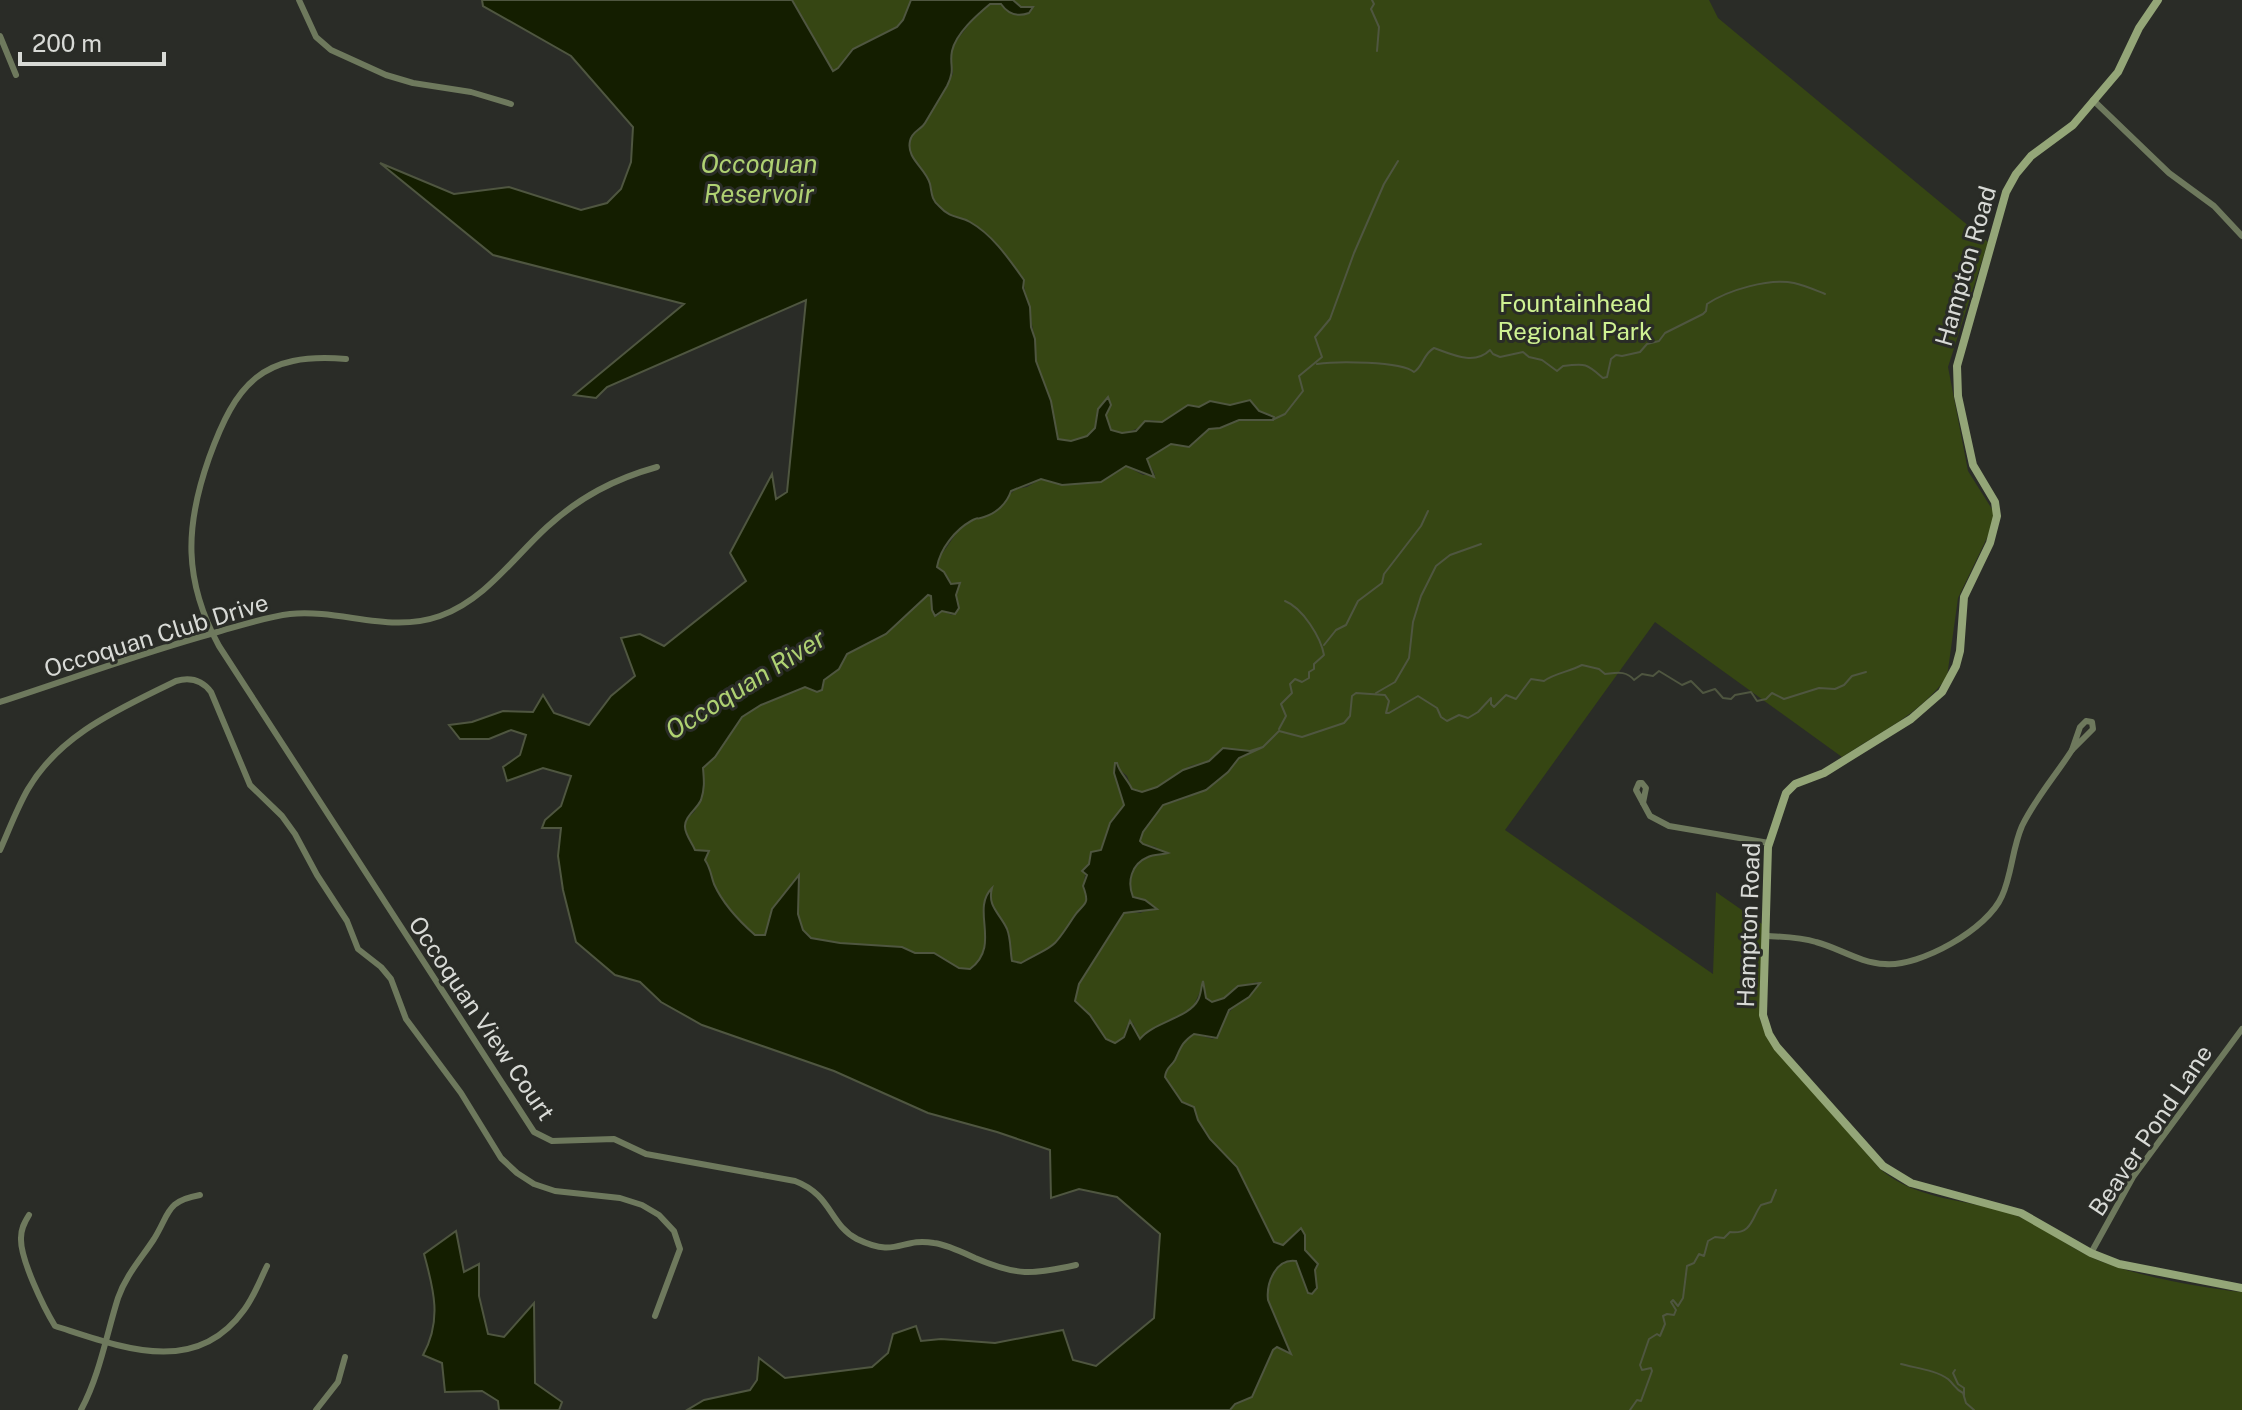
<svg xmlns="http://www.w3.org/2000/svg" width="2242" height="1410" viewBox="0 0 2242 1410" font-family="'Public Sans',sans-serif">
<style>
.green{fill:#364613}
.water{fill:#141e00;stroke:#4f5640;stroke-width:2}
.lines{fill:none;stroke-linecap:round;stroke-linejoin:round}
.stream{stroke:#4f5640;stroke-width:2}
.street{stroke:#6e795d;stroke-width:6}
.secondary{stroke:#94a678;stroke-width:8}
.labels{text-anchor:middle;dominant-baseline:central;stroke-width:6;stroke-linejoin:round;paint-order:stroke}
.street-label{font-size:24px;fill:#d8dad6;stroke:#2a2c27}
.park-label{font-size:24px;fill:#cff292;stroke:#2a2c27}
.water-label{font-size:26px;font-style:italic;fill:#afd172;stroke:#2a2c27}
</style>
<rect width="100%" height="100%" fill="#2a2c27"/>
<g class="green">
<path d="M792 0H911L903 20 896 27 853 49 838 68 833 71C818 48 808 23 792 0Z"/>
<path d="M1013 0H1709L1718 18 1988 242 1948 367 1968 471 1997 517 1958 598 1947 677C1919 715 1880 732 1842 757L1655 622 1505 830 1713 974 1716 892 1762 924 1760 1020 1767 1038 1880 1169C1917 1201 1967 1199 2012 1214 2041 1225 2065 1245 2093 1258 2130 1275 2201 1288 2242 1292V1410H1230C1236 1402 1245 1403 1250 1396 1262 1383 1263 1364 1273 1350L1277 1347 1291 1353 1268 1300C1266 1283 1276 1258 1296 1261L1308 1293 1317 1288 1315 1270 1318 1266 1305 1250V1235L1301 1228 1283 1245 1274 1242 1237 1167 1210 1139 1198 1120 1194 1107 1182 1102 1165 1077C1166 1067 1171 1067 1175 1060 1181 1048 1182 1042 1194 1034L1213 1039 1219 1036C1223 1006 1245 1005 1258 982L1238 986 1224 998 1212 1002 1206 998 1204 983 1193 1007 1140 1039 1133 1023 1127 1025 1124 1036 1115 1043 1106 1039 1091 1015 1075 1001 1079 984 1124 913 1126 911 1140 913 1148 910 1141 899 1133 897C1125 876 1138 856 1160 855L1156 847 1143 844 1140 841 1143 832 1163 805C1177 801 1193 797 1206 789 1224 778 1233 759 1252 752L1223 748 1209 761 1190 766 1157 787 1142 792 1132 789 1127 776 1119 769 1124 805 1110 823 1101 850 1086 868 1083 889 1088 895 1087 903 1073 918 1057 944 1021 963 1012 961C1010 950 1011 937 1006 927 1000 913 987 907 992 890 970 911 1002 945 970 969L959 968 934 953H915L902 947 840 943 811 938 803 930 798 914 800 877 772 909 765 935H755C739 921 723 904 714 884 711 876 711 869 705 860L706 856 695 850 684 829 686 820 695 811 703 768 715 757 742 717 761 705 805 687 817 692 824 679 839 669 847 654 886 634 928 595 931 596 932 610 937 616 942 611 952 615 959 608C955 591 952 576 937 567L939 558 958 531 976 518 985 517 1016 489 1027 487 1041 479 1062 485 1101 482 1126 466 1143 475H1155L1147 459 1171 444C1193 446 1193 445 1209 429L1220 428 1239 420 1268 421 1272 415 1259 411 1250 400 1230 405 1207 402 1199 407 1188 405 1162 422 1151 420C1138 429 1127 436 1111 430L1106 415 1111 405 1109 398H1106L1097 411 1095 428 1087 436 1071 441 1058 439 1051 401 1036 361 1035 339 1022 276 1002 250 980 230 972 223 956 220 937 204 931 194V185L911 154 909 142 912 135 923 126 953 74 951 54 955 43 970 23 990 4C1004 2 1011 15 1027 14L1032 9 1021 7Z"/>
</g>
<g class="water">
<path d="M482 0H792L833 71 838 68 853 49 897 27 903 20 911 0H1013L1021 7H1033L1029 13C1018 17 1008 14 1001 4H990C977 15 956 33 952 51 949 66 956 68 947 86 940 98 932 111 925 123 921 130 912 131 910 141 906 159 926 168 930 184 932 193 931 199 939 206 952 220 958 215 970 222 993 235 1009 259 1024 280L1023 288 1030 307 1031 327 1035 339 1036 361 1051 401 1058 439 1071 441 1087 436 1095 428 1098 409 1108 397 1111 405 1106 415 1111 430 1122 433 1136 431 1145 421 1162 422 1188 405 1199 407 1210 401 1230 405 1250 400 1259 411 1274 417 1273 420H1239L1220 428 1209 429 1189 447 1171 444 1147 459 1154 477 1126 466 1101 482 1062 485 1041 479 1011 491C1007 503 997 513 984 517 973 521 982 515 971 521 955 530 940 549 937 567L944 572 951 584 960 583 956 595 959 608 955 614 942 611 935 616 932 610 931 596 928 595 886 634 847 654 839 669 824 680 822 690 817 692 805 687 761 705 742 717 715 757 703 768C704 780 705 788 701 800 697 809 684 817 685 827 685 834 692 843 695 850L709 851 705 860C711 869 711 876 714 884 723 904 739 921 755 935H765L772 909 799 875 798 914 803 930 811 938 840 943 902 947 915 953H934L959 968 970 969C1002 945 970 910 992 888 987 907 1000 913 1007 929 1011 939 1010 950 1012 961L1021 963C1054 944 1051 952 1073 918 1083 902 1091 907 1083 886L1087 875 1082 871 1089 864 1091 852 1101 850 1110 823 1124 805 1114 773 1115 763H1117C1119 772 1128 780 1132 789L1142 792 1157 787 1183 770 1209 761 1223 748 1250 751 1263 747 1239 758 1228 772 1206 790 1163 805 1143 832 1140 841 1143 844 1168 853C1162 855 1154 854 1148 857 1131 864 1127 882 1133 897L1145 900 1157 909 1124 913 1079 984 1075 1001 1090 1015 1106 1039 1115 1043 1124 1037 1130 1021 1140 1039C1153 1022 1189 1018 1198 1000 1201 995 1201 987 1203 981L1206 998 1212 1002 1224 998 1238 986 1260 983 1249 997 1229 1010 1217 1038 1194 1034C1182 1042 1181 1047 1175 1060 1171 1067 1166 1067 1165 1077L1182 1102 1194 1107 1198 1120 1210 1139 1237 1167 1274 1242 1283 1245 1301 1228 1305 1235V1250L1318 1264 1315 1270 1317 1288 1312 1294 1308 1293 1296 1261C1276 1258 1266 1283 1268 1300L1291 1354 1277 1347 1273 1350 1252 1397 1235 1404 1230 1410H687L704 1400 750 1390 757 1380 759 1358 785 1378 872 1367 888 1353 893 1334 916 1326 921 1341 941 1339 995 1343 1063 1330 1073 1360 1096 1366 1154 1318 1160 1234 1117 1197 1079 1189 1051 1198 1050 1150 997 1132 928 1113 834 1071 702 1025 661 1002 640 982 615 975 576 942 563 890 558 856 561 828H542L545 820 561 806 571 776 543 768 507 781 503 767 520 755 526 735 511 730 489 739H460L449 725 472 722 503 711 533 712 543 695 554 713 589 725 611 696 635 676 621 638 640 634 664 646 746 581 730 553 772 474 776 499 787 492 806 300 607 387 596 398 574 395 684 304 493 255 380 163 454 194 509 187 581 210 607 203 621 189 631 162 633 127 571 56 483 6Z"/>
<path d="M456 1231 464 1272 479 1264V1296L488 1334 504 1337 534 1303 535 1383 562 1402 559 1410H499L498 1401 482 1391 445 1392 442 1363 423 1355C442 1321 434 1290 424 1254Z"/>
</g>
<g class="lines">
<g class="stream">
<polyline points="1372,0 1374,4 1371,9 1379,27 1377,51"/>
<path d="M1317 364C1336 361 1401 361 1414 372 1423 367 1423 354 1434 348 1451 354 1474 366 1490 350L1493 354 1500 357 1523 352 1529 357 1542 360 1557 371 1563 366C1587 363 1587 364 1603 378L1607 377 1611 359 1616 355 1622 356 1640 352 1647 344 1659 341 1665 333 1703 314 1706 311 1707 304C1728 290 1769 278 1794 283 1804 285 1815 290 1825 294"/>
<polyline points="1272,420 1285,414 1303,391 1299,376 1322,357 1315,337 1330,319 1354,253 1384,184 1398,161"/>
<polyline points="1324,645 1336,630 1346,625 1358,601 1382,583 1384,574 1421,526 1428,511"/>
<polyline points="1376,693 1395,682 1409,658 1413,622 1421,596 1436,566 1450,555 1481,544"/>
<path d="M1279 729 1286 716 1281 704 1292 693 1290 684 1295 679 1302 682 1309 678V672L1314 669V664L1324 655C1321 638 1303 608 1285 601"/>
<path d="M1263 747 1279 731 1302 737 1344 723 1350 716 1352 696 1356 693 1385 695 1389 701 1386 713H1389L1418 696 1437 708 1441 717 1447 721 1459 715 1468 718 1478 712 1491 698V704L1494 707 1506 695 1516 699 1531 679 1544 681C1555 673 1569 672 1582 665L1599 669 1605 674C1616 673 1626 670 1634 680L1642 674 1653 676 1659 671 1682 685 1691 681 1703 693 1715 689 1723 698 1731 699 1735 695 1751 692 1757 701 1766 699 1772 693 1784 699 1819 688 1835 689 1844 685 1852 676 1866 672"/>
<path d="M1901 1364C1915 1368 1936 1370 1948 1379 1954 1384 1955 1389 1963 1393L1966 1403 1974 1410"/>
<polyline points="1955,1370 1953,1373 1958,1384 1964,1388 1964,1395"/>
<path d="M1630 1410 1637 1400 1641 1401 1652 1371 1651 1368 1642 1370 1640 1365 1649 1339 1657 1334 1660 1336 1665 1324 1663 1316 1667 1314 1674 1315 1676 1310 1671 1302 1673 1300 1678 1306 1683 1298 1687 1266 1694 1263 1699 1254 1704 1256 1708 1241 1715 1237 1724 1238 1730 1232C1752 1235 1752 1217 1761 1205L1771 1202 1776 1190"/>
</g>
<g class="street">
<polyline points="299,0 316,37 331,50 386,75 413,83 471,92 511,104"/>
<polyline points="0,36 16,75"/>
<polyline points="2093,100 2169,173 2214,206 2242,236"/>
<path d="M346 359C262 352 236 383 209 458 185 526 183 580 219 646L534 1132 552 1141 614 1139 646 1154 795 1181C832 1195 829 1224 857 1239 898 1259 900 1237 934 1243 948 1245 962 1252 975 1258 1017 1276 1032 1275 1076 1265"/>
<path d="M0 702C71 679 141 653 214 633 239 626 265 617 290 614 342 609 389 634 440 616 485 600 513 558 547 527 580 497 614 479 657 467"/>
<polygon points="2086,721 2092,722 2093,729 2072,750 2080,727"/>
<polygon points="1639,783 1642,783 1646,788 1643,803 1636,790"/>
<polyline points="1643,803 1650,816 1669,826 1769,843"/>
<path d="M0 850C9 830 17 808 28 789 61 733 120 709 176 681 190 677 202 680 211 692L250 785 282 816 295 834 317 875 347 921 358 949 381 967 391 979 406 1019 461 1093 501 1158 517 1173 534 1184 555 1191 620 1198 642 1205 659 1215 674 1231 680 1249 655 1316"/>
<path d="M1768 936C1784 937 1800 937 1816 942 1839 948 1860 963 1885 964 1920 967 1988 929 2002 896 2012 874 2012 849 2022 826 2035 799 2056 775 2072 750"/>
<path d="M29 1215C24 1223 21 1229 21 1238 20 1259 44 1308 55 1326 121 1347 195 1378 244 1310 254 1297 260 1280 267 1266"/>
<polyline points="2091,1253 2133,1177 2242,1029"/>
<path d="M81 1410C100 1374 106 1336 118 1298 126 1275 141 1259 154 1239 170 1213 166 1201 200 1195"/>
<polyline points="316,1410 338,1382 345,1357"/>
</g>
<polyline class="secondary" points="2158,0 2139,28 2118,72 2073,125 2031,156 2016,174 2006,192 1957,366 1958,396 1973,465 1995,502 1997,516 1990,543 1964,597 1960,651 1956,666 1942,692 1911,719 1824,773 1795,784 1786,793 1768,847 1763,1015 1769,1034 1777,1047 1883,1166 1911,1183 2021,1213 2091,1253 2119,1264 2242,1288"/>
</g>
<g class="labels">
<g class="street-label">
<text transform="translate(1965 266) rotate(-74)">Hampton Road</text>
<text transform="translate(156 635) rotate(-17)">Occoquan Club Drive</text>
<text transform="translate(1748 925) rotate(-88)">Hampton Road</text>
<text transform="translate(482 1018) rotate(56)">Occoquan View Court</text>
<text transform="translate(2150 1130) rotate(-56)">Beaver Pond Lane</text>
</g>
<g class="park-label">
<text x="1575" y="303">Fountainhead<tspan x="1575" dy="28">Regional Park</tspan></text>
</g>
<g class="water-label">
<text x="759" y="163">Occoquan<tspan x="759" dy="30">Reservoir</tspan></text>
<text transform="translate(745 684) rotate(-32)">Occoquan River</text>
</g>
</g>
<path d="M20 52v12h144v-12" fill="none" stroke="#d8dad6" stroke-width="4"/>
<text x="32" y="52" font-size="24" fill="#d8dad6" stroke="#2a2c27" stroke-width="6" paint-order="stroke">200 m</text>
</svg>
